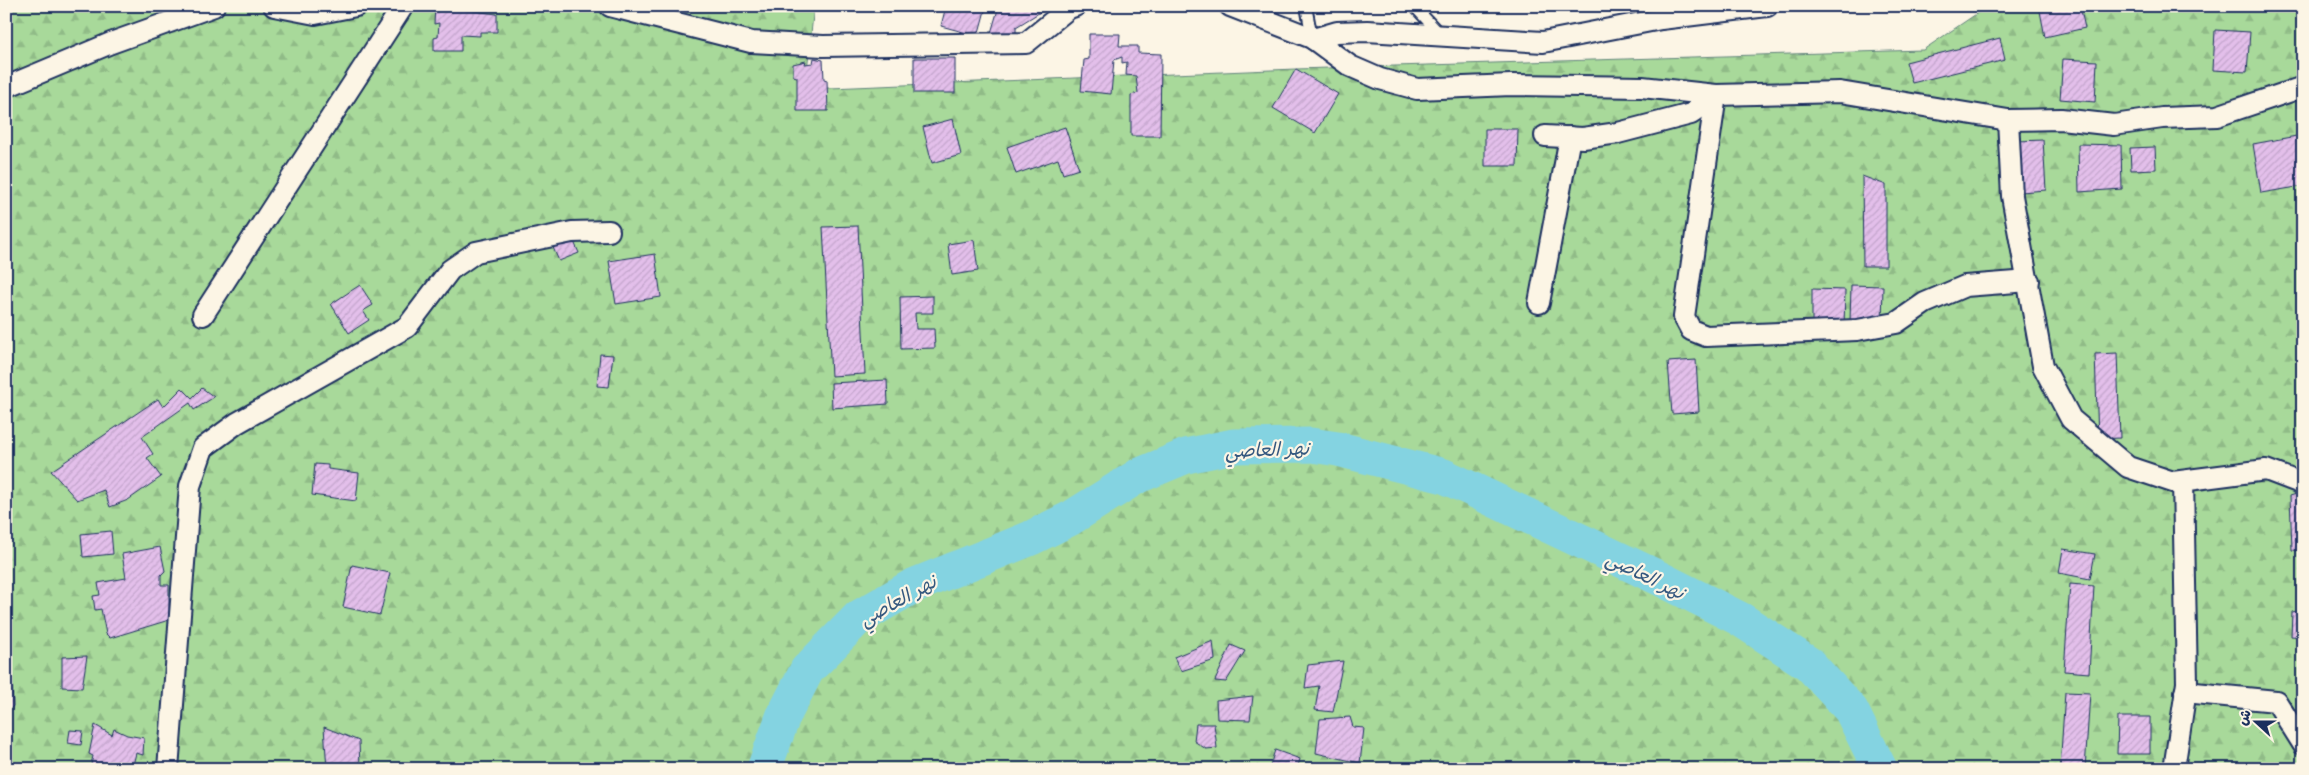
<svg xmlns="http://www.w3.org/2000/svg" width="2309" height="775" viewBox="0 0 2309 775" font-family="'Playpen Sans','Playpen Sans Arabic',sans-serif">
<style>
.forest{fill:url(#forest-firs);stroke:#62847c}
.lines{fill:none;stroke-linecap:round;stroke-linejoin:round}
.river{stroke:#84d3e1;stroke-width:35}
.building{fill:url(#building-hatch);stroke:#1b2f5e}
.service-casing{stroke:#1b2f5e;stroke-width:14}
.minor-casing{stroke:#1b2f5e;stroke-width:24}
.service{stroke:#fcf5e5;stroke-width:10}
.minor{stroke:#fcf5e5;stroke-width:20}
.labels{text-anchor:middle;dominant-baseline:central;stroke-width:4.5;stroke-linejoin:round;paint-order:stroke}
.water-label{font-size:19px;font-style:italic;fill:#35587f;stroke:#fcf5e5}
</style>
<defs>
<pattern id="forest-firs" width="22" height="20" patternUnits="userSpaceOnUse" patternTransform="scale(1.25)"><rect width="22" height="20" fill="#a8d99a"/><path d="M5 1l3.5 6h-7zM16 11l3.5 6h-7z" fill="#90bb87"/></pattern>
<pattern id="building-hatch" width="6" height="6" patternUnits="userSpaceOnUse" patternTransform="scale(1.25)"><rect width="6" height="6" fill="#e3bfea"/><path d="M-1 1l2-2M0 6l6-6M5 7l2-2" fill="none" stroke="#c2a4cb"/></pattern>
</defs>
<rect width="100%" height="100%" fill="#fcf5e5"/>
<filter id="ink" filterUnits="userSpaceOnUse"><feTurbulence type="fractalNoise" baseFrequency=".02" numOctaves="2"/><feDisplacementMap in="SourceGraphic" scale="10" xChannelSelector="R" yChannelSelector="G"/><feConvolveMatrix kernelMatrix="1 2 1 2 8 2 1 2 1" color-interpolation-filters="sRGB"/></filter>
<g filter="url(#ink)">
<polygon class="forest" points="6,6 814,6 805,89 1296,69 1923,50 1988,6 2303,6 2303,769 6,769"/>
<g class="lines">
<polyline class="river" points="764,769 783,717 807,670 858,618 913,586 1031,538 1071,518 1138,476 1186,456 1234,446 1311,445 1338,449 1444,476 1661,579 1740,619 1809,664 1851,710 1880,769"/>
</g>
<g class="building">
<polygon points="435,6 465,6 465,10 497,14 497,32 480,32 480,36 461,35 461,51 434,51 434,38 438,37 439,23 434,24"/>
<polygon points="946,6 986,7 978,36 941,26"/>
<polygon points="999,6 1050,6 1016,27 1016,33 991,33"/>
<polygon points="2039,6 2080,6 2085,28 2045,37"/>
<polygon points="2215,30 2250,32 2247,72 2213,70"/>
<polygon points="1089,34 1120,34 1119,46 1138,46 1138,53 1161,54 1160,136 1131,136 1131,95 1138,93 1136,76 1126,75 1127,62 1122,63 1122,57 1114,60 1111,94 1081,91 1084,60 1089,59"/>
<polygon points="2000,38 2005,60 1912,83 1906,62"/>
<polygon points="814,58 823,60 824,79 827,80 828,111 797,111 797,77 793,76 793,64 806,61 805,64 813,63"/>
<rect x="914" y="58" width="41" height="35"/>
<polygon points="2063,59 2097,61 2095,102 2060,99"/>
<polygon points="1296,69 1338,94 1315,133 1273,108"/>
<polygon points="953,119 961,155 932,163 923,127"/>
<polygon points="1065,127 1079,169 1063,174 1058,159 1016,174 1007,147"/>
<polygon points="1485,129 1518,129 1517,166 1485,166"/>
<polygon points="2302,135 2303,186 2261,193 2253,144"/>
<polygon points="2043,140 2046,190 2021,192 2018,141"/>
<polygon points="2078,144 2121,145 2122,189 2079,192"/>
<polygon points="2155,147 2156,169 2131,170 2130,148"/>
<polygon points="1862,176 1886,185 1886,266 1863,266"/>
<polygon points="858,226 865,374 831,376 823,227"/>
<polygon points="571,235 579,253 559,261 551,243"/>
<polygon points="974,240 978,271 952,275 948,244"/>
<polygon points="655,254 661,297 616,304 609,261"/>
<polygon points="360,285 373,305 363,311 369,320 349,333 331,304"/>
<polygon points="1851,285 1883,286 1882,323 1850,322"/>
<polygon points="1812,289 1845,290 1844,327 1812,327"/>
<polygon points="933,296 933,313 915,313 916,329 934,329 935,348 901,349 900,297"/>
<polygon points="2117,353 2120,438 2098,439 2095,354"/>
<polygon points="600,354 613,355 609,387 597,386"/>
<polygon points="1696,360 1699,412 1672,414 1668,362"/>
<polygon points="887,380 888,404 832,408 831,383"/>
<polygon points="182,388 192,398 202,388 214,397 194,410 190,403 142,437 153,454 147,458 161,477 128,500 110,507 104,490 77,500 51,471 158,399 163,407"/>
<polygon points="315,464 328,465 328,469 359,473 356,501 312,495"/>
<polygon points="2303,492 2303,551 2292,550 2290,496"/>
<polygon points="111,531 113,554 83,557 81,534"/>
<polygon points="160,547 165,571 161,575 161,585 169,585 169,620 110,638 106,634 101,609 95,610 93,596 100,595 98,583 126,578 122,554"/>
<polygon points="2063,549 2095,554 2090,579 2059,573"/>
<polygon points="352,565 390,573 380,615 343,607"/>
<polygon points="2070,584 2094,586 2089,673 2064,671"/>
<polygon points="2303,610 2303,637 2291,636 2292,612"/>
<polygon points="1213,641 1215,660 1181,671 1174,657"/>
<polygon points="1231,645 1245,651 1226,682 1215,681"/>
<polygon points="87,656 82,688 62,687 62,657"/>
<polygon points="1343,661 1333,712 1315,710 1319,686 1305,688 1308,665"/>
<polygon points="6,665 11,665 13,706 6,714"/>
<polygon points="2065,692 2090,693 2085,769 2060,769"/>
<polygon points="1253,696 1250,720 1217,719 1216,700"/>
<polygon points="1350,717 1353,727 1364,728 1360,763 1316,753 1320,719"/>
<polygon points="2118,717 2150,717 2150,754 2117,754"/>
<polygon points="1196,724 1214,724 1217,748 1206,749 1194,741"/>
<polygon points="95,725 112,735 114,729 127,735 144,738 143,755 136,753 132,769 90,769 93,756 89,754"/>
<polygon points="324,727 359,741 360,769 327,769"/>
<polygon points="70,730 83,731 81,745 68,743"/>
<polygon points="1275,750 1300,759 1297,769 1269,769"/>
</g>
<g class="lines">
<defs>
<g id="service">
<polyline points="1306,6 1312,38"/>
<polyline points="1414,6 1440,34"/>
</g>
<g id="minor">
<polyline points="274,6 315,14 356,6"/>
<polyline points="610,6 751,42 823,46 1026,43 1069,8 1075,6"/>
<polyline points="1230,6 1312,38 1350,66 1380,79 1417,89 1511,85 1642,87 1716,95 1840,92 2008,120 2061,119 2114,125 2162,118 2217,116 2303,87"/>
<polyline points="1313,39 1337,32 1367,31 1543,42 1661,19 1767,6"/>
<polyline points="6,87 111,43 214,6"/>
<polyline points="1716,95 1684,317 1691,330 1706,336 1857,330 1896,323 1925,303 1965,286 2029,281"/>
<polyline points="2008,120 2012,196 2043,366 2071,419 2128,467 2173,482 2266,470 2303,484"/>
<polyline points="1545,136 1583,138 1618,133 1691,114 1716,95"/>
<polyline points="1539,303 1570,137"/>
<polyline points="203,315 403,6"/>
<polyline points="2185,692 2276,701 2303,744"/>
<polyline points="168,769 190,486 203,448 237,423 407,327 450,270 476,252 572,232 609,231"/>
<polyline points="2174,769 2187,683 2183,481"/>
</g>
</defs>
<use href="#service" class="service-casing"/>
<use href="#minor" class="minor-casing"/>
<use href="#service" class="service"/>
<use href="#minor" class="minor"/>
</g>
</g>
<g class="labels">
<g class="water-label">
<text transform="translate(1267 448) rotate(-2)">نهر العاصي</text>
<text transform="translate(1646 574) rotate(26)">نهر العاصي</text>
<text transform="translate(897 599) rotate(-29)">نهر العاصي</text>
</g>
</g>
<rect width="2309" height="775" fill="none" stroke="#fcf5e5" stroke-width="25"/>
<rect x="12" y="12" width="2284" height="750" fill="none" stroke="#1b2f5e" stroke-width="2" filter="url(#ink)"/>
<g transform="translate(2256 722) rotate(291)" stroke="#fcf5e5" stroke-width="4" paint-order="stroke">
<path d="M0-4L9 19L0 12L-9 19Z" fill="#1b2f5e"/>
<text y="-8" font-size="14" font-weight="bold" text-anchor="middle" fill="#1b2f5e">ش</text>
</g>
</svg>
